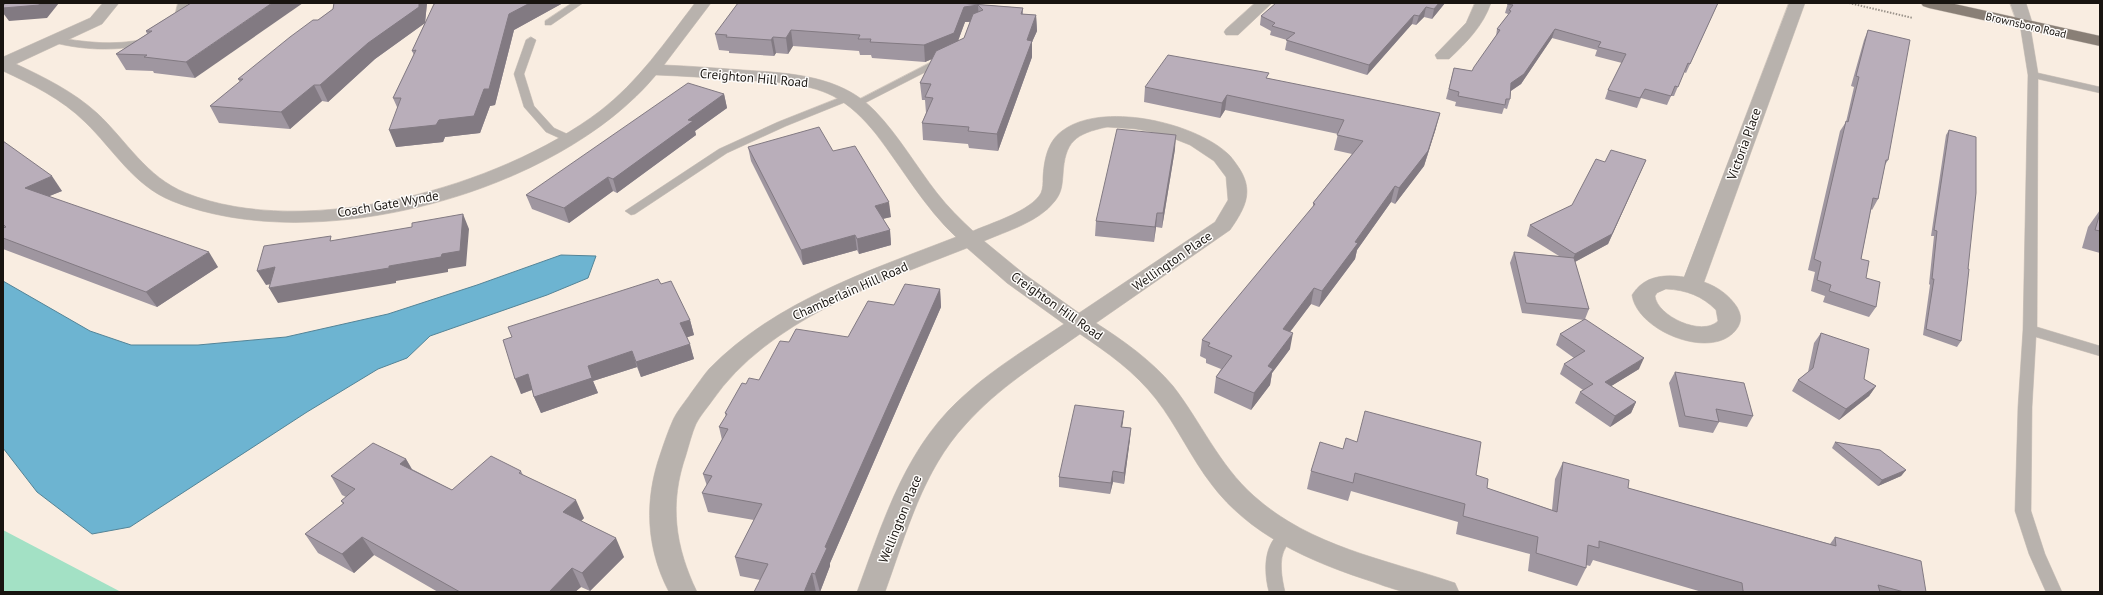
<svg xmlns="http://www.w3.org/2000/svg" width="2103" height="595" viewBox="0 0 2103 595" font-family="'PT Sans',sans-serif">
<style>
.green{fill:#a3e1c5}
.water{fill:#6db4d1;stroke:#548497}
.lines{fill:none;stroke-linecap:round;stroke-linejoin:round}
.service-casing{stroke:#d5cac0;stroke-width:1}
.minor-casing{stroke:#d5cac0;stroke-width:1}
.tertiary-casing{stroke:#d5cac0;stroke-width:1}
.primary-casing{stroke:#d5cac0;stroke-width:1}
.path{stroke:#9b938a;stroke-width:2;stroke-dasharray:1.5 1.5;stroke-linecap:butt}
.service{fill:#b8b2ad;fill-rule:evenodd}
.minor{fill:#b8b2ad;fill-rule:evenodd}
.tertiary{fill:#b8b2ad;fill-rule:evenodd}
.primary{fill:#897f76;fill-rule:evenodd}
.wall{fill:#9f96a0;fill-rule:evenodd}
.shaded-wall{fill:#827a82}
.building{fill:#b9aeba;stroke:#827a82}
.labels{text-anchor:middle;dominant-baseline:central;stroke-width:3;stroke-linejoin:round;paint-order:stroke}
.far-street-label{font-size:11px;fill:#181410;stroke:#fefcfa}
.street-label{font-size:13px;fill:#181410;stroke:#fefcfa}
</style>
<rect width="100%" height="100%" fill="#f9ede1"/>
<polygon class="green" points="3,530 121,592 3,592"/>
<polygon class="water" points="561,255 596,256 588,278 547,295 430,336 407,358 378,369 307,412 130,527 92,534 37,492 3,448 3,281 90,331 131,345 198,345 286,337 388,314 477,285"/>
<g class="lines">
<defs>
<g id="service">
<polygon points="178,3 188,3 184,18 177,27 171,27 169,25 174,18"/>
<polygon points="572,3 583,3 551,25 545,25 545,21"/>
<polygon points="2025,22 2030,25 2038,73 2100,87 2100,93 2038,79 2037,327 2100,346 2100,356 2036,337 2032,407 2031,511 2045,554 2062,592 2046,592 2029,554 2015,511 2018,407 2023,330 2028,75 2020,25"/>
<path d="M54 37C85 42 113 46 144 39L149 42 147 44C115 52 82 50 51 42L49 40Z"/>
<polygon points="531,37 536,40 524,74 534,106 554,128 576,138 577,140 576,142 568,142 546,132 524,107 514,74 526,40"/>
<polygon points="945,55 950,58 949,60 861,105 857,106 852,103"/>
<polygon points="849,94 854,97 853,99 786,126 727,153 635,214 631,215 625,211 719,149 778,122"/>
<path d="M1289 528 1295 530 1297 535C1294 540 1289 542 1286 547 1278 559 1282 579 1285 592H1269C1263 570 1263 537 1289 528Z"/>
</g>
<g id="minor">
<path d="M103 3H119L102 24 16 64C44 77 74 92 97 113 127 141 146 177 186 193 306 241 500 187 600 111 638 82 666 41 695 3H711L664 65C690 66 716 68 743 70 789 73 841 75 875 111 899 136 916 166 937 193 948 207 960 219 973 231 991 223 1031 211 1041 193 1043 188 1043 183 1043 178 1044 161 1047 142 1062 131 1101 101 1193 122 1227 153 1231 156 1234 161 1237 165 1255 190 1246 207 1230 230L1096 323C1124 341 1151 360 1173 386 1201 422 1219 465 1254 496 1311 547 1385 559 1455 583L1459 592C1442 592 1422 595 1405 592 1391 589 1377 583 1364 579 1307 560 1249 534 1212 485 1191 458 1177 426 1156 399 1135 372 1108 353 1080 334 1040 362 998 388 966 424 923 470 906 534 885 592H857C880 530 901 461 948 411 981 376 1023 351 1064 324L1007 283 967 248C878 283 768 320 712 401 707 408 700 416 696 424 692 433 689 445 686 455 669 504 675 546 697 592H669C646 548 644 501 660 455 664 443 668 431 673 420 677 411 685 402 691 393 697 385 703 376 709 369 775 301 871 270 956 237 924 207 903 169 876 134 864 119 850 105 833 96 805 82 772 82 741 80 713 78 684 76 656 75 558 193 315 259 172 201 133 185 114 150 85 122 62 99 31 84 3 71V57L90 18ZM1107 127 1136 129 1162 134 1190 145 1214 161 1226 177 1228 200 1215 222 1079 313 1023 273 984 241C1007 231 1039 222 1055 201 1062 192 1062 185 1063 175 1065 141 1075 134 1107 127Z"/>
<polygon points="1255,3 1272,3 1238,35 1226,35 1224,32 1226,29"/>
<path d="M1475 3H1491C1483 26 1467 42 1449 59H1437L1435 55 1466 23Z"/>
<path d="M1789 3H1805L1704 282C1718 287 1729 295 1737 307 1741 314 1742 320 1738 327 1716 363 1637 332 1632 295 1644 276 1663 274 1684 277ZM1666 289C1687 290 1702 296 1716 310L1718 321C1702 337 1657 316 1655 296L1657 293Z"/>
</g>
<polygon id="tertiary" points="2010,3 2026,3 2033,25 2031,28 2019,28"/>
<polygon id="primary" points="1921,3 1950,3 2100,36 2100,46 1929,8 1923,6"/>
</defs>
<use href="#service" class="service-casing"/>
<use href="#minor" class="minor-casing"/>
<use href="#tertiary" class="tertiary-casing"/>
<use href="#primary" class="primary-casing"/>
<polyline class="path" points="1849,3 1913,18"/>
<use href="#service" class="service"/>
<use href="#minor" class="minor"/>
<use href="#tertiary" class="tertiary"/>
<use href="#primary" class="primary"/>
</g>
<g class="wall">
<polygon points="191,3 195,78 154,73 153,71 126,70 116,54 147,34 146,31"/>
<polygon points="334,3 427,3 425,23 437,3 563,3 514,30 495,105 490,106 480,133 445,137 443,142 396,147 397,107 393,98 414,55 412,51 425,23 375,59 328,102 322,101 290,129 219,123 210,106 240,82 238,79 333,9"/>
<path d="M959 3 1023 8V14L1036 15 1037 31 1032 42V57L998 151 969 148 968 144 923 140 922 123 926 113 925 100H922L920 83 932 59 925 62 872 58 871 55H860L859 51 793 46 788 54 776 53 774 56 729 53V51L719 50 715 34ZM965 22H970L964 38 958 41Z"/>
<polygon points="1445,3 1432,19 1424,17 1416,25 1412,24 1367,75 1285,50 1287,40 1270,35 1271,31 1260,25 1261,16"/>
<polygon points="1508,3 1718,3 1686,73 1684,72 1674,96 1671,96 1667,105 1641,98 1637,108 1605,99 1608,90 1622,63 1595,56 1597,50 1552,38 1521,84 1511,91 1510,99 1507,109 1504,108 1502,114 1455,106 1456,102 1446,99 1454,68 1472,71 1496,36 1497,29 1508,15 1508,14 1505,13"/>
<polygon points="1868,30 1888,160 1885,165 1878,199 1872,210 1871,209 1861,259 1866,278 1876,307 1869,317 1823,302 1825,296 1811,291 1815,272 1808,270 1840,131 1846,122 1854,87 1851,86 1864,40"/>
<polygon points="1268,78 1436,128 1424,166 1395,204 1391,202 1357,250 1355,259 1319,307 1311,304 1290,332 1290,349 1272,373 1270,385 1251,410 1214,393 1216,377 1221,369 1206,363 1206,359 1200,356 1202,340 1313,207 1313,203 1352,154 1334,150 1338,134 1225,110 1220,118 1144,102 1145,87"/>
<polygon points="724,94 727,108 695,131 696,135 617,193 613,191 569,223 532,209 526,195"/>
<polygon points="1949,130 1961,341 1957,347 1923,335 1930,285 1929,284 1934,236 1931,236 1946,135"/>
<polygon points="3,141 62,191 49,196 218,267 157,307 3,249"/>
<polygon points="748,147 833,151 891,217 883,219 890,230 891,245 859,254 857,250 803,265 751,161"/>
<polygon points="1175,149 1162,228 1156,227 1154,242 1095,236 1096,221"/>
<polygon points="1646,160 1608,244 1575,262 1589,309 1585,319 1639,369 1611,386 1636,402 1631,413 1610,427 1575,403 1580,392 1583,390 1560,374 1564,364 1574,358 1556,345 1560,334 1584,320 1522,313 1510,263 1514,252 1559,256 1527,236 1530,225 1572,205 1605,162"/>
<polygon points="2100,210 2100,253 2082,248 2088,227"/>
<polygon points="661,284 690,320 694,335 687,337 694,359 641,377 637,367 593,381 598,393 541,413 534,397 532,390 521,394 512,337"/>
<polygon points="940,289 941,307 830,563 830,566 820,592 740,576 735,557 754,520 708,512 702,493 707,486 703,474 722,440 719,427 726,417 725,413 746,384 759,380 789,342 848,337 894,305"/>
<polygon points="1821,333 1864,379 1876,386 1869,396 1839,420 1792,391 1798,380 1808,372 1814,343"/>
<polygon points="1675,372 1753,416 1747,427 1719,422 1713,433 1679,427 1669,383"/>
<polygon points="1124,411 1122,427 1130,439 1124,484 1113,482 1110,494 1059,487 1059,477"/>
<polygon points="1835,442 1906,470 1901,476 1878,486 1832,448"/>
<polygon points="1343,449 1476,475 1487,488 1552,510 1555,479 1563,462 1628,488 1830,544 1835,537 1926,592 1702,592 1593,560 1590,566 1586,565 1586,568 1577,586 1528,571 1530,554 1456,534 1458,522 1351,491 1348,501 1307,489 1311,471"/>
<polygon points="406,459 412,469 452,490 521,471 523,475 584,518 581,521 624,557 590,591 581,587 575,592 438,592 374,555 354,573 318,553 305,534 343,504 341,501 346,497 342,495 331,476"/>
</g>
<g class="shaded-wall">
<polygon points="3,3 59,3 47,18 9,21 3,13"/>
<polygon points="272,3 303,3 195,78 186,62"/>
<polygon points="419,3 427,3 425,23 375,59 328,102 320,85 368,43"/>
<polygon points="530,3 563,3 514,30 495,105 490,106 480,133 445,137 443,142 396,147 389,130 509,14"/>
<polygon points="1439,3 1445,3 1432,19 1434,9"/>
<polygon points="978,5 979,21 965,22 955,49 925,62 924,45 964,7"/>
<polygon points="1426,7 1424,17 1416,25 1419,16"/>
<polygon points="1036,15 1037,31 1032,42 1032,57 998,151 997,134 1027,40"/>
<polygon points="1414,15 1412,24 1367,75 1369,65"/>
<polygon points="1555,29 1552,38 1521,84 1509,92 1511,83"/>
<polygon points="791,30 793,46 788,54 786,38"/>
<polygon points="773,37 776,53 774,56 771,40"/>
<polygon points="314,85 322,101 290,129 281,112"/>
<polygon points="724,94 727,108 695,131 696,135 617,193 613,179 688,120"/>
<polygon points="1227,95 1225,110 1220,118 1222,103"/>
<polygon points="1440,113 1436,128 1424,166 1395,204 1399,188"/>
<polygon points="1176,135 1175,149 1162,228 1163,213"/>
<polygon points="1646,160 1608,244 1571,264 1575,254"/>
<polygon points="52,176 62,191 35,202 25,188"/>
<polygon points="608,177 613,191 569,223 564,208"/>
<polygon points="1395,186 1391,202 1357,250 1355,259 1319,307 1322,291 1355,242"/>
<polygon points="889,202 891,217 877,220 875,206"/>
<polygon points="1157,213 1156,227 1154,242 1155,227"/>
<polygon points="463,214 469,229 466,266 448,269 448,272 396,281 396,283 278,303 269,288 389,266 442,254"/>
<polygon points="890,230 891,245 859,254 857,239"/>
<polygon points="855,235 857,250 803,265 801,250"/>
<polygon points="209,252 218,267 157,307 146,292"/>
<polygon points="275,267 283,282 266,285 257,271"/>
<polygon points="1314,288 1311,304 1280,345 1283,329"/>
<polygon points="940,289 941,307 830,563 830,566 820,592 815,574 825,547"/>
<polygon points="690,320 694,335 685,338 680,323"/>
<polygon points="1293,333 1290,349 1272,373 1270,385 1251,410 1254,393 1268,366"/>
<polygon points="690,344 694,359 641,377 636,362"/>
<polygon points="632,351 637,367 593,381 598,393 541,413 534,397 588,366"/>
<polygon points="1644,358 1639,369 1600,393 1605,382"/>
<polygon points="528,374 534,389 521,394 515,379"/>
<polygon points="1876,386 1869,396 1839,420 1846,409"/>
<polygon points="1636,402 1631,413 1610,427 1615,416"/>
<polygon points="1124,411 1123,422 1120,437 1121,427"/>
<polygon points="1131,428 1130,439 1124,484 1124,473"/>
<polygon points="406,459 416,477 400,464"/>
<polygon points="1906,470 1901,476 1878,486 1882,480"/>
<polygon points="1113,471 1113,482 1110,494 1111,483"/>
<polygon points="576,500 584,518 571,531 563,512"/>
<polygon points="362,537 374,555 354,573 342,554"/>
<polygon points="616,538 624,557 590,591 582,573"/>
<polygon points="572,568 581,587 575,592 549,592"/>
<polygon points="812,573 816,592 804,592"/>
</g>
<g class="building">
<polygon points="5,3 40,3 39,5 3,8 3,6"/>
<polygon points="191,3 272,3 186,62 144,57 147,55 116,54 152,31 146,31"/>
<polygon points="334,3 419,3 419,7 368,43 320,85 314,85 281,112 210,106 243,79 238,79 290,37 313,20 318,20 333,9"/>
<polygon points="437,3 530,3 509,14 489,89 484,89 474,116 439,120 436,125 389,130 401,98 393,98 416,50 412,51 434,4"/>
<polygon points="738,3 959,3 1023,8 1021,14 1036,15 1027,40 1032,41 997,134 968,131 969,127 922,123 933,98 925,97 931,84 920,83 936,51 964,38 973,14 983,10 978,5 964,7 954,33 924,45 870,42 871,39 858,39 860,35 791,30 786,38 773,37 771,40 726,37 727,35 715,34"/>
<polygon points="1276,3 1439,3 1434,9 1426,7 1419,16 1414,15 1369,65 1286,40 1295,33 1272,26 1275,23 1261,16"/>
<polygon points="1508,3 1718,3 1690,64 1688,63 1678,87 1675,86 1671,96 1645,89 1640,98 1608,90 1626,54 1598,47 1601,42 1555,29 1524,74 1511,83 1510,99 1506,99 1505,105 1458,96 1459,92 1449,89 1454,68 1472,71 1474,67 1500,30 1497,29 1511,11 1509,10 1513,5 1507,4"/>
<polygon points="1868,30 1910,40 1888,160 1886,160 1878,199 1873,198 1861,259 1869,261 1866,278 1880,282 1876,307 1829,291 1831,285 1817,280 1821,262 1814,259 1846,121 1848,122 1859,77 1856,76"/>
<polygon points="1168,55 1269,73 1266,78 1440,113 1428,151 1399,188 1395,186 1355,242 1358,243 1322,291 1314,288 1283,329 1293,333 1268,366 1273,369 1254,393 1216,377 1232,356 1208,346 1210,343 1202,340 1315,204 1313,203 1363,141 1337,135 1344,120 1227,95 1222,103 1145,87"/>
<polygon points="688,83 724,94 688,120 693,121 613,179 608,177 564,208 526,195"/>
<polygon points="819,127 833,151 855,146 889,202 875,206 890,230 857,239 855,235 801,250 748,147"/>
<polygon points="1117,129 1176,135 1163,213 1157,213 1155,227 1096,221"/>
<polygon points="1949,130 1976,137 1976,193 1968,269 1969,269 1961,341 1926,329 1934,279 1932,279 1937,231 1934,230"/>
<polygon points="3,141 52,176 25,188 209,252 146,292 3,238 3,228 6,227 3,224"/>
<polygon points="1611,150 1646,160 1612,234 1575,254 1530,225 1572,205 1596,159 1605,162"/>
<polygon points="2100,213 2100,231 2095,230"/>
<polygon points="463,214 460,251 442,254 441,257 389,266 389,268 269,288 275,267 257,271 264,246 331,236 330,241 412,227 412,223"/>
<polygon points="1514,252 1574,258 1589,309 1526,303"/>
<polygon points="658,279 661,284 671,281 690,320 680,323 690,344 636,362 632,351 588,366 592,378 534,397 528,374 515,379 503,340 512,337 508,327"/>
<polygon points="905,284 940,289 825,547 827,548 815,574 812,573 804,592 754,592 768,564 735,557 762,504 702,493 712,476 703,474 728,429 719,427 727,414 725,413 742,383 746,384 749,378 759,380 780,341 789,342 796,329 848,337 868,301 894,305"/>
<polygon points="1585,319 1644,358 1605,382 1636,402 1615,416 1580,392 1593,384 1564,364 1585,351 1560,334"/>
<polygon points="1821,333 1869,349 1864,379 1876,386 1846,409 1798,380 1813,368"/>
<polygon points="1675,372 1744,383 1753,416 1716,409 1719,422 1685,416"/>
<polygon points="1075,405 1124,411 1121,427 1131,428 1124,473 1113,471 1111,483 1059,477"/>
<polygon points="1365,411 1481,442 1476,475 1488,479 1487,488 1557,512 1563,462 1629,480 1628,488 1836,546 1835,537 1921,561 1926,592 1904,592 1878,585 1880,592 1745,592 1743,591 1742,583 1599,541 1599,548 1588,545 1586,568 1536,553 1538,537 1463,516 1465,504 1355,473 1353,483 1311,471 1320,442 1343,449 1346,438 1357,442"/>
<polygon points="1835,442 1880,450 1906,470 1882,480"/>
<polygon points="373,443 406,459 400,464 452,490 491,456 521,471 519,473 576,500 563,512 616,538 582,573 572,568 549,592 460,592 362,537 342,554 305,534 344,503 341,501 355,489 331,476"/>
</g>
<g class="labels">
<g class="far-street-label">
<text transform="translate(2026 25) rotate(13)">Brownsboro Road</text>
</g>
<g class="street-label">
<text transform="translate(754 78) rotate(5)">Creighton Hill Road</text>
<text transform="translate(1744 144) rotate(-70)">Victoria Place</text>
<text transform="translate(388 204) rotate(-10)">Coach Gate Wynde</text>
<text transform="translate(1172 261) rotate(-35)">Wellington Place</text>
<text transform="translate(850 291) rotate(-24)">Chamberlain Hill Road</text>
<text transform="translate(1057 306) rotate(35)">Creighton Hill Road</text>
<text transform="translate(900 519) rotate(-68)">Wellington Place</text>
</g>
</g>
<rect width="2103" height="595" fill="none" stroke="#181410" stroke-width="8"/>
</svg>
